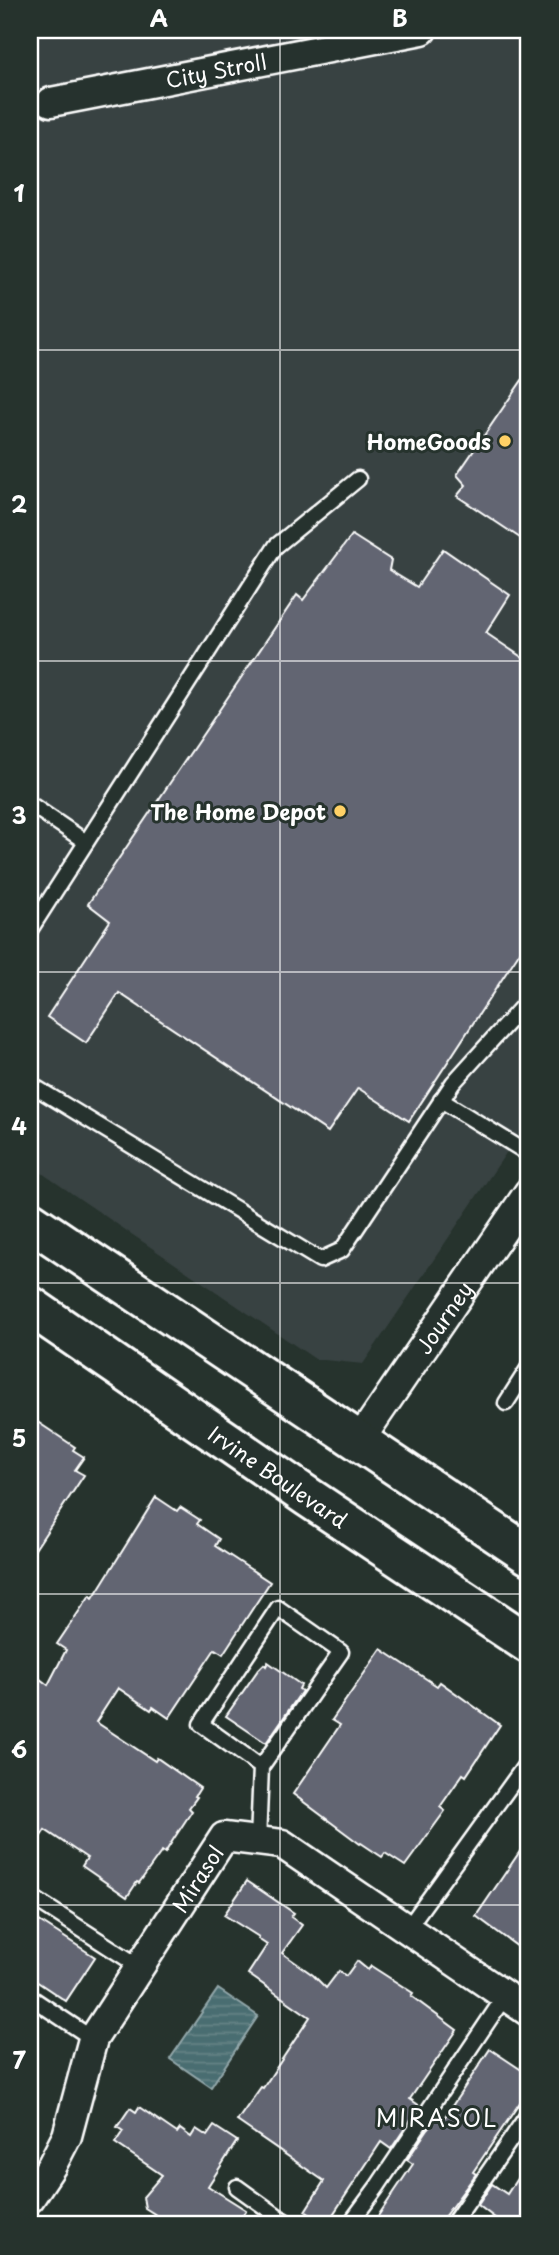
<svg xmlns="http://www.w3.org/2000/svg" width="559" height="2255" viewBox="0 0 559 2255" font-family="'Playpen Sans',sans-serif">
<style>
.built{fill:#384242}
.water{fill:url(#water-rules);stroke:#92a7aa;stroke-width:2}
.building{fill:#626572;stroke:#fff;stroke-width:2}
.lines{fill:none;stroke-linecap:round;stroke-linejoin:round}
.service-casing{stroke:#fff;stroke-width:19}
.minor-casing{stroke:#fff;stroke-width:33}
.primary-casing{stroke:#fff;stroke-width:44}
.service{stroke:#26332d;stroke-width:14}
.minor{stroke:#26332d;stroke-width:28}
.primary{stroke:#26332d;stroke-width:38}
.grid{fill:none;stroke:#fff;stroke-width:2;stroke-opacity:0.55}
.poi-dot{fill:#ffd166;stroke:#26332d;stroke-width:2.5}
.labels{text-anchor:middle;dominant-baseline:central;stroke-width:6;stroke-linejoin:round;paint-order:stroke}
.street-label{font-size:21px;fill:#fff;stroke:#26332d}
.poi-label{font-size:21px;font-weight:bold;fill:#fff;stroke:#26332d;text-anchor:end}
.neighbourhood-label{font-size:23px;letter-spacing:2px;fill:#fff;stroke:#26332d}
.neatline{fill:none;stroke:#fff;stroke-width:2.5}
.grid-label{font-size:23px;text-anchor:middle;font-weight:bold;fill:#fff}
</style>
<defs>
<pattern id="water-rules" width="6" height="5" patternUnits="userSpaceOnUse" patternTransform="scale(1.75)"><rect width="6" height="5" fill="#4a6d71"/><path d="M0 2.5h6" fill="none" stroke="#658386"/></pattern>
</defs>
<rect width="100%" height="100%" fill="#26332d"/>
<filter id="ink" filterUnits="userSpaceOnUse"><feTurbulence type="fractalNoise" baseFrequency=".0143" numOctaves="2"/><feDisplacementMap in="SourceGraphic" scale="14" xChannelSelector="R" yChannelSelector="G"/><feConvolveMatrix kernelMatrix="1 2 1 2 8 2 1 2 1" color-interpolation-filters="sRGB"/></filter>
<g filter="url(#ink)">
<polygon class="built" points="30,30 529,30 529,1119 363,1364 315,1359 30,1165"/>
<polygon class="water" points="218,1989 258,2016 211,2087 170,2059"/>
<g class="building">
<polygon points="529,370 529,544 457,496 466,485 457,475"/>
<polygon points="352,535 391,560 389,570 417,587 443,549 510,595 486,633 529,662 529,938 409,1121 358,1088 328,1132 119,993 86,1043 47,1017 110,921 88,904 297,595 303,600"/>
<polygon points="30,1417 75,1447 73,1450 84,1457 75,1470 84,1475 30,1557"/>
<polygon points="156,1497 177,1511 180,1507 200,1520 197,1524 219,1539 215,1546 270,1582 223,1654 215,1649 169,1718 153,1707 151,1710 118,1688 96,1722 155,1761 157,1758 200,1788 195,1796 197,1797 189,1808 192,1811 173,1840 165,1853 162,1851 139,1883 137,1882 127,1897 82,1866 87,1858 45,1830 30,1852 30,1696 40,1679 48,1685 66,1650 57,1644 90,1595 93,1598"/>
<polygon points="381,1649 437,1686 440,1682 500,1725 466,1776 463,1774 440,1807 445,1811 405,1866 385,1853 382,1857 361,1843 360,1844 293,1794 340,1725 332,1720"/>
<polygon points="268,1662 301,1685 299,1689 302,1691 266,1743 226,1716 258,1670 264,1664 266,1666"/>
<polygon points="529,1838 529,1955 476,1916"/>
<polygon points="247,1881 294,1913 291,1917 302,1925 282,1953 313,1975 326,1988 339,1971 346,1976 357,1961 368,1970 371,1966 413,1993 411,1996 457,2030 410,2099 420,2106 391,2149 381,2142 326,2225 305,2211 324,2181 237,2121 261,2087 263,2088 310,2017 248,1974 267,1945 258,1939 259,1937 224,1915"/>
<polygon points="30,1915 95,1957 66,2001 30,1977"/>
<polygon points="490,2049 529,2075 529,2089 473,2172 476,2174 438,2225 372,2225 413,2164 407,2160 436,2117 442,2121"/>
<polygon points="139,2107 177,2133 180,2129 191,2137 196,2129 207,2136 214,2126 237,2141 208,2186 246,2210 236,2225 172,2225 145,2208 143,2197 162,2175 115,2143 123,2131 117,2127 130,2108 136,2112"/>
<polygon points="529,2160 529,2225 504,2225 478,2205 492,2184 507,2194"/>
</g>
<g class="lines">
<defs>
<g id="service">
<polyline points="30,804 86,842"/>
<polyline points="30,930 276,546 358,479"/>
<polyline points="30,1084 320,1260 342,1250 453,1083 529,999"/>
<polyline points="441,1100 529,1154"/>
<polyline points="506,1403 529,1367"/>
<polyline points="258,1841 261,1767 341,1652 278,1608 201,1724 261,1767"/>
<polyline points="30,1896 140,1967"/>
<polyline points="407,1929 526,1764"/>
<polyline points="30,1997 93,2039"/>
<polyline points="237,2187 290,2225"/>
<polyline points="349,2225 377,2187 505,1996"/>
<polyline points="452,2225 529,2113"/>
</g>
<g id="minor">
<path id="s1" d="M51 102 422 30"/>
<path id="s2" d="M359 1441 529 1192"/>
<path id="s3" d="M30 2198 52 2165 67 2136 93 2039 224 1837 282 1844 529 2012"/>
</g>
<g id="primary">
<polyline points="30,1221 529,1555"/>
<path id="s4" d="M30 1306 308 1497 529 1644"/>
</g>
</defs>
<use href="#service" class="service-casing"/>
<use href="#minor" class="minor-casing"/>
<use href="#primary" class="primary-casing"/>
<use href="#service" class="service"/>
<use href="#minor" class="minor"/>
<use href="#primary" class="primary"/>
</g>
</g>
<path class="grid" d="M280 30V2225M30 350H529M30 661H529M30 972H529M30 1283H529M30 1594H529M30 1905H529"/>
<g class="poi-dot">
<circle cx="505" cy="441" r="7"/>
<circle cx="340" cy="811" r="7"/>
</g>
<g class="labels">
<g class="street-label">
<text stroke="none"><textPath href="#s1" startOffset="168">City Stroll</textPath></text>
<text stroke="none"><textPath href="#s2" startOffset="150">Journey</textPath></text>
<text stroke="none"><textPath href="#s4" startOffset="301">Irvine Boulevard</textPath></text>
<text stroke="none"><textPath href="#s3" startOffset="364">Mirasol</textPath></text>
</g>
<g class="poi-label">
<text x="491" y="441">HomeGoods</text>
<text x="326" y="811">The Home Depot</text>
</g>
<g class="neighbourhood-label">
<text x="437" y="2117">MIRASOL</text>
</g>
</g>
<rect width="559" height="2255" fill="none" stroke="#26332d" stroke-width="77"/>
<rect x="38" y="38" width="482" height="2178" class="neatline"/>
<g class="grid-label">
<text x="159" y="27">A</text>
<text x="400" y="27">B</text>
<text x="19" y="202">1</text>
<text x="19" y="513">2</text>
<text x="19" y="824">3</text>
<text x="19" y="1135">4</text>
<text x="19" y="1447">5</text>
<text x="19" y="1758">6</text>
<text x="19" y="2069">7</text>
</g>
</svg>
